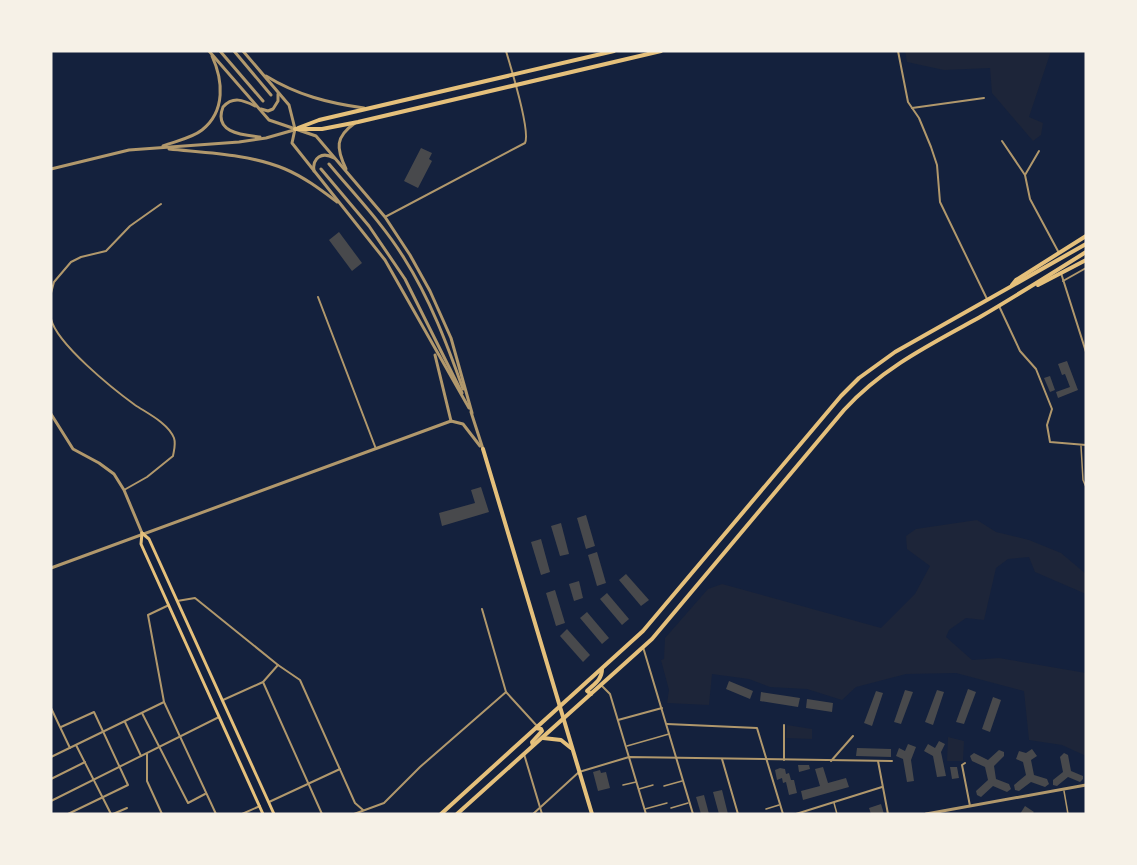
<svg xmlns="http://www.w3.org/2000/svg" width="1137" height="865" viewBox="0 0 1137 865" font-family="Manrope,sans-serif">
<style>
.green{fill:#1d2539}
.building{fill:#48494c}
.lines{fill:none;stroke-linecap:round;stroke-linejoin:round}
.service{stroke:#b1986c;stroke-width:1.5}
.minor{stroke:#b1986c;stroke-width:2}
.tertiary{stroke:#b1986c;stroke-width:3}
.secondary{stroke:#e5c07b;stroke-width:3}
.primary{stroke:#e5c07b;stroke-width:4}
</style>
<rect width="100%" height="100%" fill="#14213d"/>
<g class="green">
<polygon points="905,51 1051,51 1029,117 1043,123 1041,135 1033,141 992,93 990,68 944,70 907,62"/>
<polygon points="977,520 996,532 1029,540 1061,553 1086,574 1086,594 1035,572 1029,557 1008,559 996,568 984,620 966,618 949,630 946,637 972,660 999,658 1086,673 1086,756 1062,745 1029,740 1024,691 956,673 906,674 856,687 842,700 807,689 770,687 749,679 712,674 709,705 667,703 669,690 661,660 664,659 665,638 708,589 722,584 881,628 915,594 930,566 907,549 906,536 916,529"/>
<polygon points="787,725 812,729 812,739 786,738"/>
<polygon points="948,737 964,741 963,761 947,761"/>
</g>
<g class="building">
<polygon points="421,148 432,153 429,159 432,161 418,188 404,181"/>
<polygon points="339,232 362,263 352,271 329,240"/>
<polygon points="1067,361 1078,390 1058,398 1056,392 1070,387 1065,374 1062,375 1058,364"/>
<polygon points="1050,376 1055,390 1050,392 1044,378"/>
<polygon points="481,487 489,512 442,526 439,513 475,503 471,490"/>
<polygon points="586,515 595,546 586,549 577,518"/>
<polygon points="561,523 569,554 560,556 551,526"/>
<polygon points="541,539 550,572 541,575 531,542"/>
<polygon points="597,552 606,583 597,586 588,555"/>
<polygon points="626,574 649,600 641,606 619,580"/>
<polygon points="579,581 583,598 574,601 569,584"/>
<polygon points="555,590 565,623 556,626 546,593"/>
<polygon points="607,593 629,619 622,625 600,599"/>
<polygon points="587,612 609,638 602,644 580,618"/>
<polygon points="567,629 590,655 583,662 560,636"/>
<polygon points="729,681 753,691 750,699 726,689"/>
<polygon points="968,689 976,692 964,724 956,722"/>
<polygon points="905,690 913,692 901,724 894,722"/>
<polygon points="937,690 944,692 933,725 925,722"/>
<polygon points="876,691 883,693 872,726 864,723"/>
<polygon points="761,692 800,698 798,707 760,701"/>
<polygon points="993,697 1001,700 990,732 982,729"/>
<polygon points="807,699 833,703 832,712 806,708"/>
<polygon points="939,741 945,744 941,752 946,776 937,777 933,756 924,751 928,744 935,748"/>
<polygon points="908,744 916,747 911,760 914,781 907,782 903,759 896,756 899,748 905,751"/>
<polygon points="857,748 891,749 891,757 856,756"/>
<polygon points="1032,749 1037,756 1031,760 1034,775 1047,779 1049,784 1045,787 1031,782 1019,791 1015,790 1014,785 1026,775 1023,762 1016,759 1019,751 1026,753"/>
<polygon points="999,750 1004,752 1004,756 994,766 996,779 1009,784 1011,789 1007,792 993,786 981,797 977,795 976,791 988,780 985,767 972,761 970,756 974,753 988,760"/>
<polygon points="1064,753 1068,755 1071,771 1083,776 1083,779 1080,782 1068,777 1057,786 1053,785 1053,780 1063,772 1060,757"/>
<polygon points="798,765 809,765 810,769 799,772"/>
<polygon points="823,767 828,783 846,778 849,787 803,800 801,791 820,786 815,769"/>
<polygon points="950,767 957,767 959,778 952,779"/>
<polygon points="780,768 785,769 786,774 789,773 791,780 794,780 797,793 789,795 786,782 783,783 782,778 777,780 775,770"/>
<polygon points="600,770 601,773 606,772 610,788 598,791 593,772"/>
<polygon points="722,790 728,814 719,814 713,792"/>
<polygon points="704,795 709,814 701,814 696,797"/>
<polygon points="881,804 884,814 871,814 869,808"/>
<polygon points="1025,806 1034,812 1032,814 1020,814"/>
</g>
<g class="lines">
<g class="service">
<polyline points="1081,446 1083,480 1086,487"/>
<polyline points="627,746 669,734"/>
<polyline points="623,785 636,782"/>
<polyline points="664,786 682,781"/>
<polyline points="639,789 653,785"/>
<polyline points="1064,791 1068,814"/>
<polyline points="834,803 837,814"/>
<polyline points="671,808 688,803"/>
<polyline points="645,809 667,803"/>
<polyline points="766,809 779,805"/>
</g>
<g class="minor">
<polyline points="898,51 908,102 919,118 931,147 937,165 940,202 987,299"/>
<polyline points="912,108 984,98"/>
<polyline points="1002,141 1025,175"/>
<polyline points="1039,151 1025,175 1030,199 1059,253"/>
<path d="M385 217 525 143C531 131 511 68 506 51"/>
<polyline points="1061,273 1086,352"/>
<polyline points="1063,281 1086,268"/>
<polyline points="51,293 54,282 71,262 81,257 106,251 130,226 161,204"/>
<polyline points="318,297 376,449"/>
<polyline points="999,306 1020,351 1036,369 1052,409 1047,425 1050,442 1086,445"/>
<path d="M51 319C57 344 113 389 135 405 147 413 168 423 174 438 176 444 174 450 173 456L147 477 124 490"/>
<polyline points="177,601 195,598 278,665 300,680 355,803 363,810"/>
<polyline points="169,605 148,615 164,702 216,814"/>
<polyline points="482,609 506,692 537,726"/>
<polyline points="643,647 693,814"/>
<polyline points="263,682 322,814"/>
<polyline points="601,685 610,694 646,814"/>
<polyline points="223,700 263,682 278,665"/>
<polyline points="51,708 70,748"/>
<polyline points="142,713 188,803 205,794"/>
<polyline points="618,720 662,708"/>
<polyline points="125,722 141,756"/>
<polyline points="667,724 757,728 783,814"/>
<polyline points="61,727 94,712 128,785 68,814"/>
<polyline points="76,745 111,814"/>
<polyline points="147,754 147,781 162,814"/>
<polyline points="524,754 542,814"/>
<polyline points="51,757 164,702"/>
<polyline points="722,759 738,814"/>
<polyline points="784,760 784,725"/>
<polyline points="831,761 853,736"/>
<polyline points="878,761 888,814"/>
<polyline points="965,763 962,765 970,806"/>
<polyline points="51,779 85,762"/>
<polyline points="51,801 219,717"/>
<polyline points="269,802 340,769"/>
<polyline points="113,814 127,808"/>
<polyline points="242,814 260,806"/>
<polyline points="354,814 384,803 420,767 506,692"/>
<polyline points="533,814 579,772 629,757 892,761"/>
<polyline points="796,814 882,787"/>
</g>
<g class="tertiary">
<polyline points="209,51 269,120 316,136 385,217 410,255 430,291 451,338 472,413"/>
<polyline points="220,51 263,101"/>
<polyline points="234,51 271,95"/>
<polyline points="243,51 289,105 295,129 292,143 385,260 469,408"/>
<path d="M266 76C297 95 328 103 364 108"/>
<path d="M255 106C243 100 233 96 223 107 213 133 243 135 260 137"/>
<polyline points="261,109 268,111 273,109 278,101 278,94"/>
<path d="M163 146C176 141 192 138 202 130 226 111 223 80 212 56"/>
<path d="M169 149C208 153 249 154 285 169 304 177 321 190 337 202"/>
<path d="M329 164C354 194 383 224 404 258 430 299 447 344 463 389"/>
<polyline points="51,169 129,150 239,142 266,138 294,130"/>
<polyline points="321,169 369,226 405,279 462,393"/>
<path d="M346 169C336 148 335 137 355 123"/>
<path d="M314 171C312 158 322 151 334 158"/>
<polyline points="435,355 451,421"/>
<polyline points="471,412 483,449"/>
<polyline points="51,414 73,449 99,463 114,474 124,490 142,533"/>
<polyline points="451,421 463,424 480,446"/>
<polyline points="51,568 451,421"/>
<polyline points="926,814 1086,785"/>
</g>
<g class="secondary">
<polyline points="142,533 149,539 274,814"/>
<polyline points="142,533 141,544 263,814"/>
</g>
<g class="primary">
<polyline points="298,128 319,120 614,51"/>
<polyline points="295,129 322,129 358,122 661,51"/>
<polyline points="1012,285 1016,280 1086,236"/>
<polyline points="1038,285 1086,260"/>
<polyline points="483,449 592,814"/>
<path d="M591 694 587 691C594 684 602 680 602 669"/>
<polyline points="543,738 561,740 571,748"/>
<polyline points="533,745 532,742 542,731 541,729 536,728"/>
<polyline points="441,814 643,631 841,396 859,378 895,352 1086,244"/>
<path d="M457 814 652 639 844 410C882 368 931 344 980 317 1016 296 1051 274 1086 252"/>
</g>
</g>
<rect width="1137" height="865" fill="none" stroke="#f6f1e7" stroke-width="105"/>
</svg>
